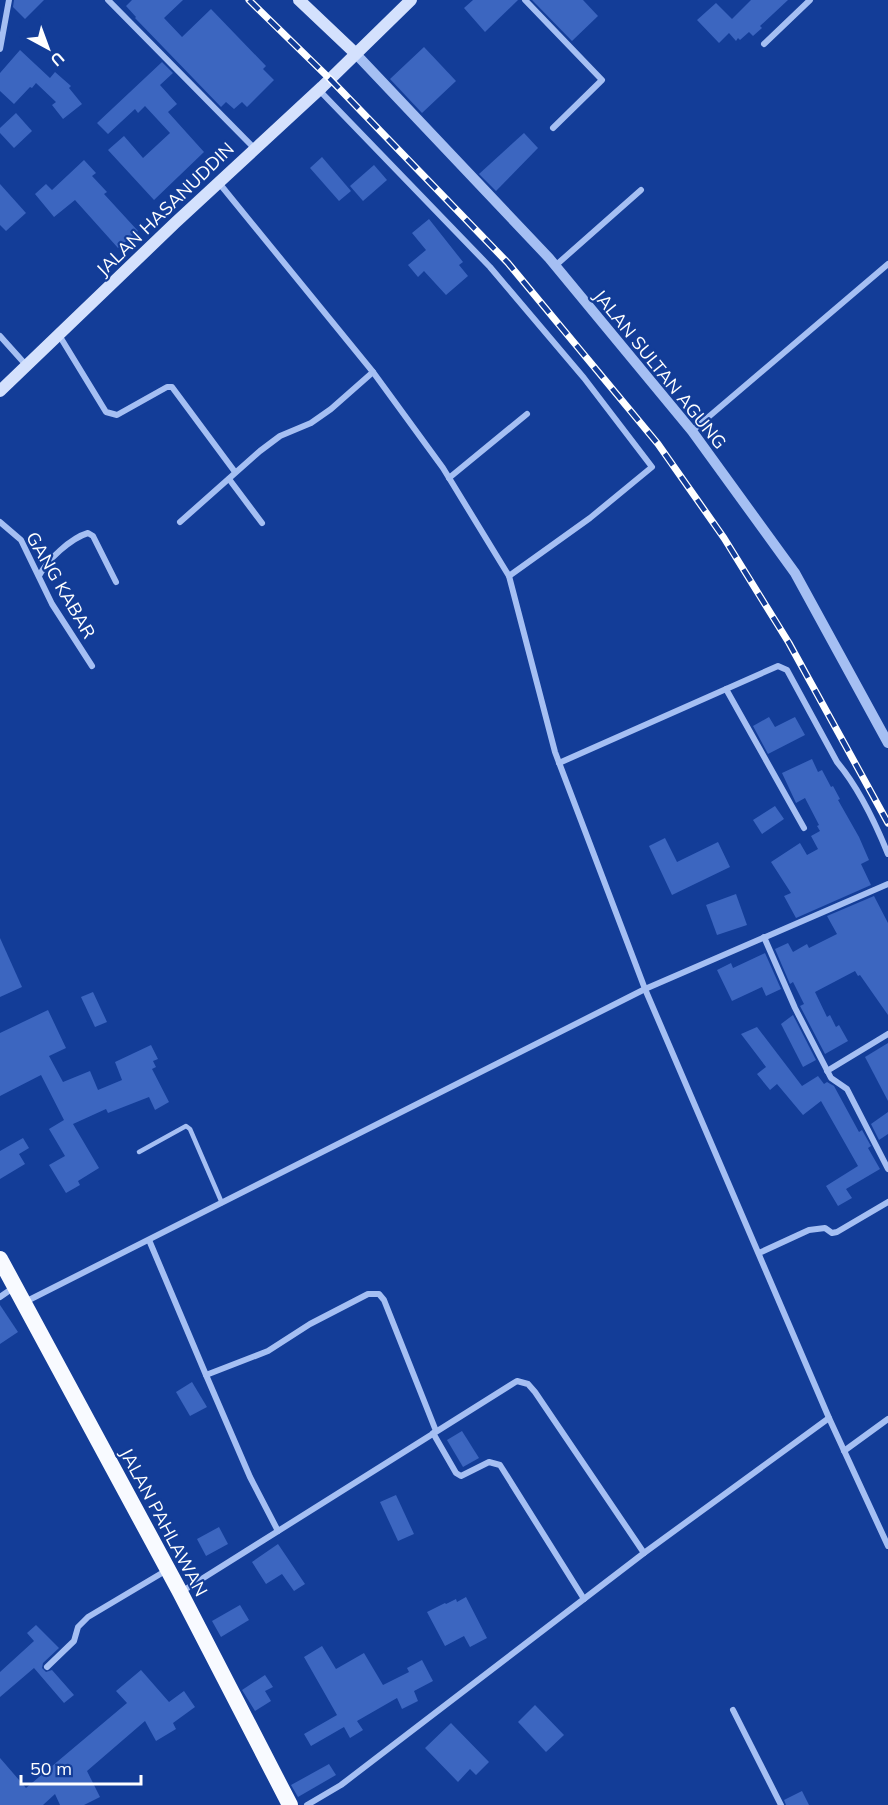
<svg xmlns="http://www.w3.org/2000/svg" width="888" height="1805" viewBox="0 0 888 1805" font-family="Mulish,sans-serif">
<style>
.building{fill:#3c66c0}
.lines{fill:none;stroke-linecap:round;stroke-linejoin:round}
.service{stroke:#a5bff3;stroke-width:4.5}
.minor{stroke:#a5bff3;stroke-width:6}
.tertiary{stroke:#a5bff3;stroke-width:10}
.secondary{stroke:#d4e1fd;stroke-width:12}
.trunk{stroke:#f8faff;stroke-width:16}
.rail-casing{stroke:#fff;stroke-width:7}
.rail{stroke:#133d98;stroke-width:4.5;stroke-dasharray:14;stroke-linecap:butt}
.labels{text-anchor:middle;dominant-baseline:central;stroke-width:4.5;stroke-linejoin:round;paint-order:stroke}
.street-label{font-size:18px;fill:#fff;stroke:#133d98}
</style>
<rect width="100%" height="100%" fill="#133d98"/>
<g class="building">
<polygon points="14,0 44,0 25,19 13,7"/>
<polygon points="132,0 183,0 164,18 182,37 211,9 266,66 263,69 274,80 247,107 242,102 234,109 226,102 221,107 135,18 136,17 126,6"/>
<polygon points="473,0 518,0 485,32 464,8"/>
<polygon points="532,0 583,0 598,16 572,41"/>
<polygon points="751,0 788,0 760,26 762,28 753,36 749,32 740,40 738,38 736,41 729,33 719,43 697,20 716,3 732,19"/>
<polygon points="424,47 456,81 422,113 390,79"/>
<polygon points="20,50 50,78 55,72 71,86 69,88 82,104 63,119 52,105 56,102 36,83 32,88 30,87 14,104 0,91 0,73"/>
<polygon points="162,62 173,73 160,85 177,104 168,112 204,152 154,200 108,150 124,136 143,158 170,133 145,106 138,113 135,109 108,134 97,123"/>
<polygon points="16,113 32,131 14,148 0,133 0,128"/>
<polygon points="524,133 538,148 496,191 479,174"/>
<polygon points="322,157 351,191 339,201 310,168"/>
<polygon points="84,160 96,173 92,176 107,192 104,194 138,231 118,248 75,200 54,217 35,194 46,184 52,190"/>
<polygon points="374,165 387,180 363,201 350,186"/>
<polygon points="0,184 26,213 6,231 0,225"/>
<polygon points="429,219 463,262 459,265 468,276 446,295 424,271 418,277 408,265 426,250 412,233"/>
<polygon points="769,717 775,727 795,717 805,735 768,754 753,726"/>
<polygon points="812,759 818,772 822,770 831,787 833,786 840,799 838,800 859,837 869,860 861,864 871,885 796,918 784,896 791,893 771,862 800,843 807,855 818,849 811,836 820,831 817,826 819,825 805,798 796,803 782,773"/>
<polygon points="775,806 784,819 762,834 753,820"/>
<polygon points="665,838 677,862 718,842 730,867 672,895 649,846"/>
<polygon points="736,894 747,925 717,935 706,905"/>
<polygon points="874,896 888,923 888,1015 860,975 858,976 855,971 815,992 827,1017 830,1015 836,1027 839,1025 848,1041 825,1054 800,1006 804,1004 793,982 790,984 775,949 788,943 793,952 807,944 809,948 837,934 827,916"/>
<polygon points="0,938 22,987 0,997"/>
<polygon points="765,953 781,989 766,996 762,987 732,1001 717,970 731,963 733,968"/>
<polygon points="93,992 107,1022 95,1027 81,997"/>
<polygon points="48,1010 66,1048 49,1056 63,1082 90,1071 98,1090 122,1080 115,1062 151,1045 158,1059 153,1061 156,1067 152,1069 169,1102 155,1110 149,1097 108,1113 106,1109 73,1124 99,1168 78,1181 80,1185 66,1193 49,1165 65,1156 49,1129 64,1120 41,1075 0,1096 0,1033"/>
<polygon points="793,1015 816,1060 803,1067 781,1024"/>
<polygon points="757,1027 802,1086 818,1076 824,1084 827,1082 834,1086 859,1132 862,1130 871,1146 868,1148 880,1169 846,1189 852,1198 838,1206 826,1186 858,1166 821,1101 803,1115 777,1084 770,1090 757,1074 766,1067 741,1034"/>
<polygon points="888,1043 888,1101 865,1057"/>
<polygon points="888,1112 888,1134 879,1140 871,1124"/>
<polygon points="23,1138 29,1148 19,1154 25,1164 0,1179 0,1151"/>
<polygon points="0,1305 18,1332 0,1344"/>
<polygon points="192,1382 207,1407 190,1416 176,1392"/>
<polygon points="462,1431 479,1458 463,1467 447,1440"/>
<polygon points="396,1495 414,1534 398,1541 380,1502"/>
<polygon points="219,1527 228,1544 206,1556 197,1539"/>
<polygon points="278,1544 305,1584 294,1591 282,1574 266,1584 252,1562"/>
<polygon points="466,1597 487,1638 470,1647 464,1636 445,1646 427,1612 445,1603 446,1604 456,1599 457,1602"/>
<polygon points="240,1605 249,1620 221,1637 212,1621"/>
<polygon points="36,1625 59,1648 43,1663 42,1668 46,1672 52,1670 74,1695 64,1703 34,1668 0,1697 0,1672 34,1641 27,1633"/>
<polygon points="322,1646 336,1669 364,1653 383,1685 409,1672 407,1668 422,1660 433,1681 414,1691 418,1701 402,1709 397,1698 357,1721 363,1730 350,1738 344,1727 311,1746 304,1734 337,1715 304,1657"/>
<polygon points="141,1670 169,1702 184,1691 195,1707 173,1723 176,1729 156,1741 145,1721 87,1771 100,1797 84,1805 60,1805 55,1794 43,1805 0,1805 0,1758 26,1788 127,1703 116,1691"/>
<polygon points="265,1675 273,1687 265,1691 271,1701 255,1711 242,1690"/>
<polygon points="535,1705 564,1735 546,1752 518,1722"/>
<polygon points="451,1723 489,1762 476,1775 470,1769 458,1782 425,1748"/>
<polygon points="329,1764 336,1775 298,1797 291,1785"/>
<polygon points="802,1791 809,1805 786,1805 784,1800"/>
</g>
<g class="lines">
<polyline class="service" points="139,1152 186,1126 190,1129 222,1203"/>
<g class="minor">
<polyline points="108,0 254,148"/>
<polyline points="525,0 602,80 553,128"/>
<polyline points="764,44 810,0"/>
<polyline points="0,49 9,0"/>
<polyline points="319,90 490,267 584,378 652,467 590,518 509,576"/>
<polyline points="219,183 373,372 443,468 509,576 555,752 645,989 829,1418 888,1546"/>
<polyline points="555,266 641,190"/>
<polyline points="59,335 106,412 117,415 167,387 172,387 235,472"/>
<polyline points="0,336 26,365"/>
<polyline points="692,431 888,264"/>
<polyline points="449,478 527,414"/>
<polyline points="229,479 262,523"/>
<polyline points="0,522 21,540 52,604 92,666"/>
<polyline points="180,522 260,451 280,436 311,423 331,409 373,372"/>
<path d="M39 576C47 560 71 538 88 533L93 536 116 582"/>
<polyline points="726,689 804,828"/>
<path d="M559 763 778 666 787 670 837 762C859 788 875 822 888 854"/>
<polyline points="764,937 795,1008 831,1078 847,1089 888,1169"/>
<polyline points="827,1071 888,1034"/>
<polyline points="149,1240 206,1375"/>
<polyline points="759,1253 809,1230 825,1228 832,1233 837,1232 888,1202"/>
<polyline points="0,1297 13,1288"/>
<polyline points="25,1302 645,989 888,884"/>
<polyline points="433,1433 456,1473 461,1476 489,1462 500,1465 584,1599"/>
<polyline points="844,1451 888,1419"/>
<polyline points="278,1531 250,1477 206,1375 268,1351 310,1324 368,1294 379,1294 384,1300 436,1431"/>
<polyline points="181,1592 517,1381 528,1384 535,1392 644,1553"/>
<polyline points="47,1667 74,1641 78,1627 88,1617 167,1570"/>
<polyline points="733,1710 781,1805"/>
<polyline points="307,1805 341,1785 644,1553 829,1418"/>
</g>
<polyline class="tertiary" points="355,53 549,258 692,431 795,573 888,743"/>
<g class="secondary">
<polyline points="299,0 355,53"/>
<polyline points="0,391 175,223 322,87 411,0"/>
</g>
<polyline class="trunk" points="0,1259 180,1592 290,1805"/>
<defs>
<polyline id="rail" points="249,0 330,79 508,263 658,444 724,538 789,643 888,823"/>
</defs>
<use href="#rail" class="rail-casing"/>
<use href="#rail" class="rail"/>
</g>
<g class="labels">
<g class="street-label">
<text transform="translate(165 209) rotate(-44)">JALAN HASANUDDIN</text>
<text transform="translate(660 369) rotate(51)">JALAN SULTAN AGUNG</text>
<text transform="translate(61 585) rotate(60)">GANG KABAR</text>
<text transform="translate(164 1522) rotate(62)">JALAN PAHLAWAN</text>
</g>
</g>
<g transform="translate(48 48) rotate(139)" stroke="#133d98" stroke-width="4.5" paint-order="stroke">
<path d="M0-4.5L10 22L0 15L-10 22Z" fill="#ffffff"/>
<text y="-9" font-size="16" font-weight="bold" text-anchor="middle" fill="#ffffff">U</text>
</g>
<path d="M21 1775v9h120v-9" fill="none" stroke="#ffffff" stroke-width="3"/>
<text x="30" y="1775" font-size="18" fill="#ffffff" stroke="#133d98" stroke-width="4.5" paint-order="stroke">50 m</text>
</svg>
